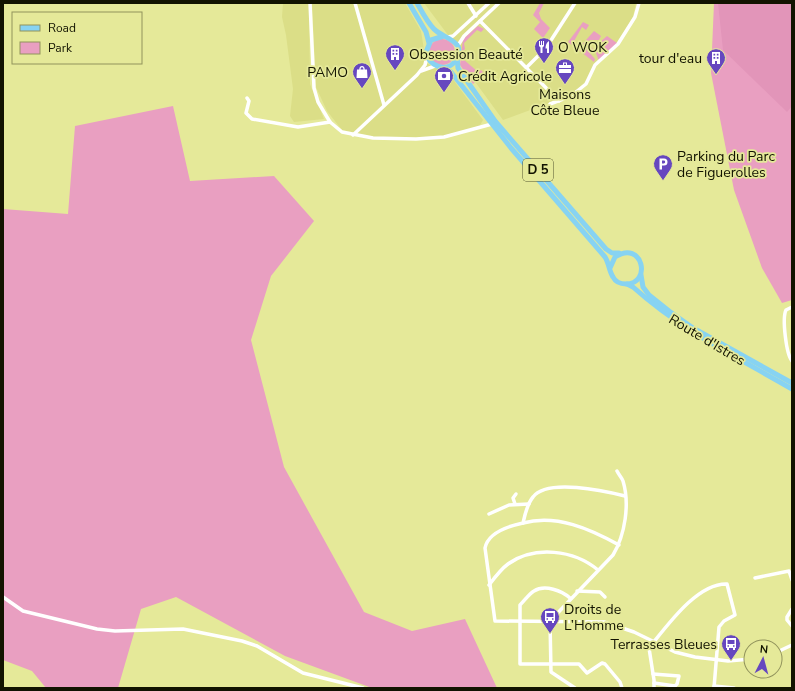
<svg xmlns="http://www.w3.org/2000/svg" width="795" height="691" viewBox="0 0 795 691" font-family="'Nunito Sans',sans-serif">
<style>
.built{fill:#dbde87}
.green{fill:#e99fc1}
.forest{fill:#e295b9}
.lines{fill:none;stroke-linecap:round;stroke-linejoin:round}
.minor{stroke:#fff;stroke-width:3.5}
.primary{stroke:#87d3f2;stroke-width:5}
.labels{text-anchor:middle;dominant-baseline:central;stroke-width:3.5;stroke-linejoin:round;paint-order:stroke}
.shield{fill:#e5e999;stroke:#51532e;stroke-width:1}
.shield-label{font-size:13px;font-weight:bold;fill:#121300}
.poi-label{font-size:14px;fill:#121300;stroke:#e5e999;text-anchor:start}
.street-label{font-size:14px;fill:#121300;stroke:#e5e999}
</style>
<rect width="100%" height="100%" fill="#e5e999"/>
<g class="built">
<polygon points="283,3 309,3 310,84 324,119 294,122 290,116 293,89 286,35 282,17"/>
<polygon points="312,3 405,3 421,31 426,63 449,74 483,120 479,127 444,136 416,138 373,137 342,130 327,111 316,87"/>
<polygon points="424,3 636,3 633,17 616,46 596,62 587,80 576,91 571,95 503,120 465,68 463,55"/>
</g>
<g class="green">
<polygon points="540,3 544,3 539,13 541,19 550,28 543,38 534,29 540,22 533,15"/>
<polygon points="714,3 792,3 792,300 782,303 762,268 734,190 711,73"/>
<polygon points="583,22 589,25 586,30 582,27 573,43 579,48 594,31 601,36 599,40 590,40 586,43 594,50 593,52 587,50 595,59 594,62 568,42"/>
<polygon points="478,26 484,29 481,32 477,30 464,43 465,49 463,51 465,54 463,59 478,72 481,70 484,73 473,84 460,65 463,39"/>
<polygon points="607,36 617,43 599,61 596,53 600,42"/>
<circle cx="442" cy="52" r="13"/>
<polygon points="173,106 190,181 274,176 314,221 271,276 251,340 284,467 364,612 412,631 465,619 497,688 372,688 285,656 176,597 141,609 118,688 46,688 32,671 3,660 3,209 68,214 75,126"/>
</g>
<polygon class="forest" points="718,3 792,3 792,106 787,112 723,50"/>
<g class="lines">
<g class="minor">
<polyline points="310,3 314,88 318,102 330,122 342,132 373,138 416,139 444,137 492,124"/>
<polyline points="355,3 384,105"/>
<polyline points="468,3 476,16"/>
<polyline points="480,21 559,101"/>
<polyline points="448,37 453,36 489,3"/>
<polyline points="457,47 464,36 499,3"/>
<polyline points="527,67 546,48 575,3"/>
<polyline points="421,71 435,66"/>
<polyline points="247,98 249,101 246,113 252,119 298,127 330,122"/>
<polyline points="550,104 571,96 586,84 595,65 618,44 635,17 639,3"/>
<polyline points="353,135 417,75 425,65 427,56"/>
<path d="M792 307 786 310C782 318 786 354 792 361"/>
<path d="M625 496C605 491 547 478 533 497 527 504 525 514 523 523 509 526 488 533 485 548L495 621 604 622 634 632 675 652 695 657 728 661 751 659"/>
<polyline points="515,504 513,498 516,494"/>
<polyline points="489,514 509,505 529,504"/>
<path d="M523 523C557 514 590 529 619 545"/>
<polyline points="755,578 789,571 792,580"/>
<path d="M489 585C495 577 501 569 508 564 535 545 574 550 598 570"/>
<polyline points="577,591 600,592 605,597"/>
<polyline points="3,597 23,611 97,629 115,631 183,629 242,641 257,646 303,673 363,688"/>
<path d="M570 598C562 591 545 584 534 591 529 594 525 600 520 605V664H579L587 673 602 663 605 664 620 682 622 688"/>
<polyline points="792,609 787,617 787,620 792,626"/>
<path d="M550 621 613 555C625 535 630 504 623 481 622 478 619 475 617 471"/>
<polyline points="550,621 551,672 575,688"/>
<polyline points="775,653 792,645"/>
<polyline points="653,674 679,676 677,684 675,686 654,683"/>
<polyline points="714,686 734,688"/>
<path d="M654 688V680L649 648C667 626 697 583 727 584L735 615 724 621 719 627 714 688"/>
</g>
<g class="primary">
<polyline points="409,3 426,32 429,43"/>
<path d="M417 3C422 12 427 22 434 29 442 38 468 41 456 60 447 74 428 66 426 52L431 40 444 36"/>
<polyline points="457,57 458,68 495,121 606,249 612,253 619,253"/>
<path d="M443 68 451 72 511 148 605 257C609 263 609 271 613 277 615 281 620 284 626 284 652 284 643 239 615 257L610 268"/>
<polyline points="641,275 643,287 649,295 669,311 693,328 792,383"/>
<path d="M627 284 633 287C682 331 735 356 792 389"/>
</g>
</g>
<defs>
<symbol id="restaurant-pin" viewBox="-11 -11 22 30"><path d="M0 17L-7.5 6A9.5 9.5 0 1 1 7.5 6Z" fill="#6647bf" stroke="#e5e999"/><path d="M-5-6h1v4h1v-4h1v4h1v-4h1v5L-1.5 .5V6h-2V.5L-5-1ZM5-6V6H3V1.5H1.5Q1.5-4 5-6Z" fill="#fff"/></symbol>
<symbol id="building-pin" viewBox="-11 -11 22 30"><path d="M0 17L-7.5 6A9.5 9.5 0 1 1 7.5 6Z" fill="#6647bf" stroke="#e5e999"/><path d="M-4-6H4V6H1V3H-1V6H-4ZM-2.5-4.3h1.7v1.8h-1.7ZM.8-4.3h1.7v1.8H.8ZM-2.5-1h1.7V.8h-1.7ZM.8-1h1.7V.8H.8Z" fill="#fff"/></symbol>
<symbol id="office-pin" viewBox="-11 -11 22 30"><path d="M0 17L-7.5 6A9.5 9.5 0 1 1 7.5 6Z" fill="#6647bf" stroke="#e5e999"/><path d="M-6-3h4V-5.5h4V-3h4V5H-6ZM-1-4.5V-3h2v-1.5ZM-6 0V1H6V0Z" fill="#fff"/></symbol>
<symbol id="shop-pin" viewBox="-11 -11 22 30"><path d="M0 17L-7.5 6A9.5 9.5 0 1 1 7.5 6Z" fill="#6647bf" stroke="#e5e999"/><path d="M-5-2.5h2.3a2.7 3.5 0 0 1 5.4 0H5L5.5 6h-11ZM-1.5-2.5h3a1.5 2.3 0 0 0-3 0Z" fill="#fff"/></symbol>
<symbol id="bank-pin" viewBox="-11 -11 22 30"><path d="M0 17L-7.5 6A9.5 9.5 0 1 1 7.5 6Z" fill="#6647bf" stroke="#e5e999"/><path d="M-6-4H6V4H-6ZM0-2.3a2.3 2.3 0 1 0 0 4.6a2.3 2.3 0 1 0 0-4.6Z" fill="#fff"/></symbol>
<symbol id="parking-pin" viewBox="-11 -11 22 30"><path d="M0 17L-7.5 6A9.5 9.5 0 1 1 7.5 6Z" fill="#6647bf" stroke="#e5e999"/><path d="M-3.5-5.5H1a3.5 3.5 0 0 1 0 7H-1V5.5H-3.5ZM-1-3.4V-.6H.8a1.4 1.4 0 0 0 0-2.8Z" fill="#fff"/></symbol>
<symbol id="bus-pin" viewBox="-11 -11 22 30"><path d="M0 17L-7.5 6A9.5 9.5 0 1 1 7.5 6Z" fill="#6647bf" stroke="#e5e999"/><path d="M-5-6H5V4H4V6H2V4H-2V6H-4V4H-5ZM-3.5-4V0h7V-4ZM-3.5 1.2v1.5H-2V1.2ZM2 1.2v1.5H3.5V1.2Z" fill="#fff"/></symbol>
</defs>
<g fill-rule="evenodd">
<use href="#restaurant-pin" x="533" y="36" width="22" height="30"/>
<use href="#building-pin" x="384" y="43" width="22" height="30"/>
<use href="#building-pin" x="705" y="47" width="22" height="30"/>
<use href="#office-pin" x="554" y="57" width="22" height="30"/>
<use href="#shop-pin" x="351" y="61" width="22" height="30"/>
<use href="#bank-pin" x="433" y="65" width="22" height="30"/>
<use href="#parking-pin" x="652" y="153" width="22" height="30"/>
<use href="#bus-pin" x="539" y="606" width="22" height="30"/>
<use href="#bus-pin" x="720" y="633" width="22" height="30"/>
</g>
<g class="labels">
<rect class="shield" x="523" y="159" width="30" height="22" rx="3"/>
<g class="shield-label">
<text x="538" y="170">D 5</text>
</g>
<g class="poi-label">
<text x="558" y="47">O WOK</text>
<text x="409" y="54">Obsession Beauté</text>
<text x="702" y="58" text-anchor="end">tour d'eau</text>
<text x="348" y="72" text-anchor="end">PAMO</text>
<text x="458" y="76">Crédit Agricole</text>
<text x="565" y="94" text-anchor="middle">Maisons<tspan x="565" dy="16">Côte Bleue</tspan></text>
<text x="677" y="156">Parking du Parc<tspan x="677" dy="16">de Figuerolles</tspan></text>
<text x="564" y="609">Droits de<tspan x="564" dy="16">L’Homme</tspan></text>
<text x="717" y="644" text-anchor="end">Terrasses Bleues</text>
</g>
<g class="street-label">
<text transform="translate(707 340) rotate(31)">Route d'Istres</text>
</g>
</g>
<rect width="795" height="691" fill="none" stroke="#121300" stroke-width="8"/>
<rect x="12" y="12" width="130" height="52" fill="#e5e999" stroke="#91935c"/>
<rect x="20" y="25" width="20" height="6" fill="#87d3f2" stroke="#91935c"/>
<text x="48" y="32" font-size="12" fill="#121300">Road</text>
<rect x="20" y="42" width="20" height="12" fill="#e99fc1" stroke="#91935c"/>
<text x="48" y="52" font-size="12" fill="#121300">Park</text>
<g transform="translate(763 659) rotate(6)"><circle r="19" fill="#e5e999" stroke="#91935c"/>
<path d="M0-3L7 15L0 10L-7 15Z" fill="#6647bf"/>
<text y="-6" font-size="11" font-weight="bold" text-anchor="middle" fill="#121300">N</text>
</g>
</svg>
